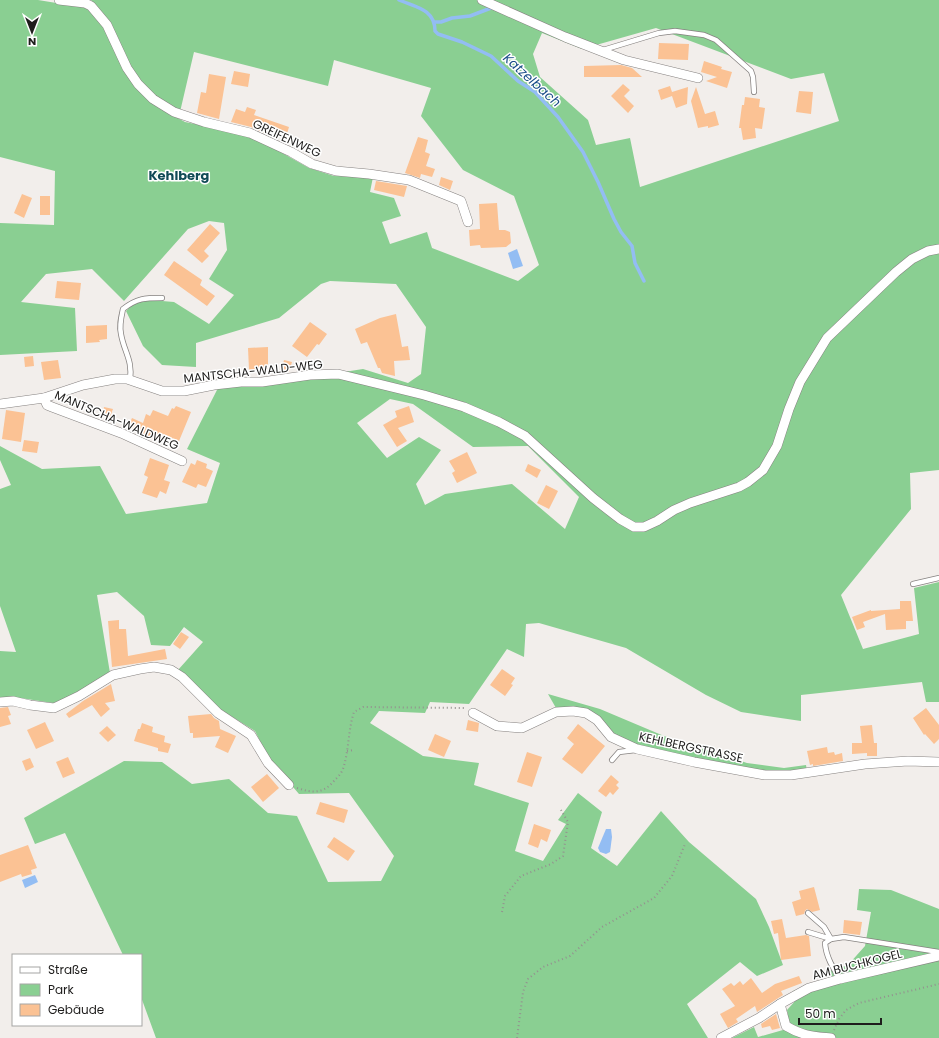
<svg xmlns="http://www.w3.org/2000/svg" width="939" height="1038" viewBox="0 0 939 1038" font-family="Poppins,sans-serif">
<style>
.green{fill:#8acf92;fill-rule:evenodd}
.water{fill:#93bdf3}
.lines{fill:none;stroke-linecap:round;stroke-linejoin:round}
.stream{stroke:#93bdf3;stroke-width:3.5}
.building{fill:#fbc294}
.lane-casing{stroke:#868280;stroke-width:6}
.street-casing{stroke:#868280;stroke-width:10}
.path{stroke:#94918f;stroke-width:2;stroke-dasharray:1 3;stroke-linecap:butt}
.lane{stroke:#fff;stroke-width:4.5}
.street{stroke:#fff;stroke-width:9}
.labels{text-anchor:middle;dominant-baseline:central;stroke-width:3;stroke-linejoin:round;paint-order:stroke}
.street-label{font-size:12px;fill:#1e1d1c;stroke:#fff}
.water-label{font-size:13px;font-style:italic;fill:#184c87;stroke:#fff}
.neighbourhood-label{font-size:13px;font-weight:bold;fill:#104a56;stroke:#fff}
</style>
<rect width="100%" height="100%" fill="#f2eeeb"/>
<g class="green">
<path d="M0 0H38L87 8 103 26 123 68 135 85 158 107 185 122 239 133 259 140 309 168 334 176 373 177 370 192 394 198 401 216 382 222 390 244 427 232 432 248 518 281 539 265 514 196 463 170 421 116 431 88 334 60 328 86 194 52 180 112 161 100 141 82 126 59 112 26 91 0H939V470L910 473 911 509 841 595 863 649 919 634 914 588 939 582V702H926L922 682 801 695V721L741 712 706 695 626 648 539 623 526 624 524 657 507 649 469 704 430 702 425 713 379 711 370 723 423 756 479 763 474 785 529 803 515 851 543 861 566 824 558 820 578 793 602 812 591 848 617 866 661 811 689 842 756 899 769 927 783 965 757 976 740 962 687 1004 708 1038H156L141 997V955H123L65 833 35 844 24 818 124 761 162 762 192 784 229 779 268 813 297 816 328 882 381 881 394 856 349 793 299 794 269 759 255 731 218 708 178 670 203 642 184 627 170 646 151 645 144 616 117 592 97 595 110 673 77 696 53 703 20 698 0 699V651L16 652 0 606V489L11 485 0 460V446L42 469 100 466 126 514 207 503 220 463 187 449 218 388 254 386 363 369 408 383 421 374 426 327 396 284 330 281 321 284 279 318 196 343V367L162 365 143 346 126 311 134 303 150 300 174 302 209 324 234 295 209 279 227 250 224 223 209 221 188 229 124 301 92 269 46 274 21 302 75 308 77 351 0 355V223L54 225 55 171 0 157ZM656 28 791 79 824 73 839 121 640 187 630 138 596 145 588 120 540 77 533 54 542 33 582 49ZM390 399 413 404 473 447 528 446 579 497 565 529 512 484 445 494 425 505 416 484 441 450 419 437 387 458 357 423Z"/>
<polygon points="548,694 600,709 664,736 747,763 784,768 806,765 807,771 759,772 683,757 637,745 613,733 596,715 556,708"/>
<polygon points="859,889 891,890 939,909 939,1038 732,1038 754,1027 758,1037 783,1030 789,1022 787,1010 796,1000 793,991 832,978 829,971 848,965 865,946 871,912 857,910"/>
</g>
<g class="water">
<polygon points="517,249 523,266 513,269 508,253"/>
<polygon points="606,829 611,829 612,837 610,852 606,854 600,852 598,848"/>
<polygon points="35,875 38,882 25,888 22,880"/>
</g>
<g class="lines">
<g class="stream">
<path d="M399 0C415 7 435 9 435 31L438 34 462 42 491 56 518 81 535 92 558 117 583 152 598 182 614 219 621 232 632 246 635 263 644 281"/>
<polyline points="434,22 441,22 452,18 470,16 491,8"/>
</g>
</g>
<g class="building">
<polygon points="659,43 689,44 688,60 658,59"/>
<polygon points="704,61 722,67 721,69 732,72 727,88 706,81 717,77 701,72"/>
<polygon points="621,65 632,68 642,77 584,77 584,66"/>
<polygon points="234,71 250,74 248,87 231,84"/>
<polygon points="209,74 226,77 219,119 197,113 201,92 206,93"/>
<polygon points="623,84 630,90 624,96 634,106 628,113 611,96"/>
<polygon points="670,86 672,92 688,87 687,104 676,108 672,96 661,100 658,90"/>
<polygon points="696,87 705,114 715,111 719,125 708,128 708,126 698,128 691,101"/>
<polygon points="799,91 813,92 811,114 796,112"/>
<polygon points="745,97 760,99 759,107 765,108 762,129 755,128 756,138 743,140 741,128 739,128 742,105 744,105"/>
<polygon points="247,107 256,110 254,115 289,127 286,137 270,132 269,135 251,127 231,122 236,109 245,112"/>
<polygon points="418,137 428,140 425,152 430,154 426,166 435,169 432,177 421,174 420,178 405,173"/>
<polygon points="441,177 453,181 450,190 439,185"/>
<polygon points="376,181 407,186 404,197 374,190"/>
<polygon points="22,194 32,198 24,218 14,213"/>
<rect x="40" y="196" width="10" height="19"/>
<polygon points="497,203 499,230 505,230 510,232 511,243 506,247 481,248 480,245 470,246 469,230 480,229 479,204"/>
<polygon points="210,224 220,233 204,251 209,256 202,263 187,250"/>
<polygon points="174,261 202,280 200,285 215,296 207,306 164,275"/>
<polygon points="57,281 81,283 79,300 55,298"/>
<polygon points="396,314 402,347 408,346 410,360 394,361 395,376 382,373 380,368 378,368 367,342 361,344 355,329 380,318"/>
<polygon points="310,322 327,334 319,345 317,344 307,357 292,346"/>
<polygon points="107,325 107,339 99,340 100,342 86,343 86,326"/>
<polygon points="268,347 268,369 249,370 248,348"/>
<polygon points="33,356 34,366 25,367 24,357"/>
<polygon points="58,360 61,378 44,380 41,362"/>
<polygon points="284,360 292,362 289,372 281,372"/>
<polygon points="176,406 191,412 179,441 161,433 158,441 128,427 132,418 143,423 146,414 150,416 153,410 168,416 172,408 174,409"/>
<polygon points="409,406 414,422 398,428 407,441 397,447 383,425 397,417 395,411"/>
<polygon points="104,407 113,409 110,417 102,415"/>
<polygon points="6,410 25,413 21,442 2,439"/>
<polygon points="24,440 39,442 37,453 22,451"/>
<polygon points="467,452 477,473 457,483 452,473 455,471 449,461"/>
<polygon points="150,458 169,465 164,480 170,482 166,494 160,491 157,498 142,493 148,477 144,475"/>
<polygon points="197,460 207,464 206,468 213,471 206,487 198,484 196,488 182,482 191,463 195,465"/>
<polygon points="528,464 541,470 537,478 525,471"/>
<polygon points="546,485 558,491 549,509 537,503"/>
<polygon points="900,601 911,601 913,621 906,621 906,629 886,630 885,614 863,622 865,627 857,630 852,617 871,610 871,611 900,609"/>
<polygon points="119,620 119,629 126,629 128,656 165,649 167,659 112,667 108,621"/>
<polygon points="181,632 189,637 180,649 173,644"/>
<polygon points="502,669 515,678 511,684 513,685 505,696 490,685"/>
<polygon points="111,684 115,701 105,703 110,709 101,717 92,705 69,718 66,714 83,701"/>
<polygon points="8,707 11,715 8,716 11,724 0,727 0,708"/>
<polygon points="926,708 939,725 939,739 934,744 925,734 924,735 913,718"/>
<polygon points="211,714 214,718 219,721 220,729 236,736 228,753 215,747 220,736 193,738 193,733 190,733 188,716"/>
<polygon points="468,720 479,723 478,732 466,730"/>
<polygon points="45,722 54,741 36,749 27,730"/>
<polygon points="142,723 153,727 152,732 165,736 164,742 171,744 168,753 158,751 158,748 134,741 138,729 140,729"/>
<polygon points="578,724 605,746 582,774 562,759 574,744 567,738"/>
<polygon points="872,725 874,743 877,743 877,756 867,756 867,753 852,754 852,743 862,743 860,726"/>
<polygon points="107,726 116,735 108,742 99,733"/>
<polygon points="435,734 451,741 444,757 428,750"/>
<polygon points="827,747 828,753 834,752 835,755 842,753 843,761 813,766 813,764 810,765 807,751"/>
<polygon points="527,752 542,757 532,787 517,782"/>
<polygon points="68,757 75,773 63,778 56,762"/>
<polygon points="30,758 34,767 26,771 22,761"/>
<polygon points="267,774 279,788 263,802 251,787"/>
<polygon points="611,775 619,782 616,785 619,788 613,795 610,792 606,797 598,791"/>
<polygon points="320,802 348,810 344,823 316,814"/>
<polygon points="534,824 551,830 547,842 541,839 538,848 528,844"/>
<polygon points="334,837 355,851 348,861 327,847"/>
<polygon points="28,845 37,868 31,870 32,874 22,877 21,874 0,882 0,855"/>
<polygon points="814,887 820,910 812,912 807,909 805,911 804,914 796,916 792,902 801,899 799,891"/>
<polygon points="782,919 786,938 806,935 809,936 811,956 781,960 778,933 774,934 771,921"/>
<polygon points="844,920 862,922 860,935 843,933"/>
<polygon points="799,976 802,983 781,991 783,995 757,1012 755,1006 736,1019 738,1022 728,1028 720,1014 735,1006 722,989 731,983 734,986 740,981 743,985 751,978 762,993 775,984"/>
<polygon points="776,1014 780,1028 772,1030 770,1026 762,1028 761,1024"/>
</g>
<g class="lines">
<defs>
<g id="lane">
<polyline points="603,50 659,33 675,31 704,35 716,40 751,71 753,77 754,92"/>
<path d="M130 381C133 360 124 352 121 334 119 326 121 318 123 309 137 298 145 298 162 298"/>
<polyline points="913,584 939,578"/>
<polyline points="612,760 619,752 636,750"/>
<polyline points="808,913 824,927 831,939 808,932"/>
<path d="M840 979C833 968 826 957 825 943L831 939 844 937 939 952"/>
</g>
<g id="street">
<polyline points="59,0 85,3 91,6 107,25 127,68 138,84 153,99 174,112 204,122 250,133 291,152 312,164 336,171 369,174 409,180 461,201 468,222"/>
<polyline points="482,0 565,37 624,60 698,78"/>
<polyline points="44,398 47,405 52,407 121,433 182,461"/>
<polyline points="0,404 44,398 83,385 115,379 127,379 162,391 184,391 214,385 241,382 262,382 310,375 338,374 424,395 464,407 499,422 525,436 593,498 620,519 634,527 644,527 657,521 674,510 690,503 739,487 748,482 763,470 777,446 789,409 800,382 827,338 896,272 912,259 928,251 939,249"/>
<polyline points="0,702 13,701 30,705 54,708 79,696 113,675 140,669 154,667 171,670 182,677 218,713 251,735 268,763 289,785"/>
<polyline points="473,713 497,726 522,728 556,712 573,711 586,713 597,720 611,737 637,749 694,762 765,775 791,775 865,764 908,761 939,762"/>
<path d="M780 1004 786 1026C803 1036 812 1036 831 1038"/>
<polyline points="721,1038 759,1018 780,1004 809,988 840,979 939,956"/>
</g>
</defs>
<use href="#lane" class="lane-casing"/>
<use href="#street" class="street-casing"/>
<g class="path">
<polyline points="347,751 354,750"/>
<path d="M297 788C312 793 323 794 334 781 337 778 341 774 343 769 349 751 348 730 354 712L363 707 466 708"/>
<polyline points="502,912 505,896 521,876 551,864 563,856 568,822 561,810"/>
<polyline points="834,1030 839,1019 846,1010 859,1003 939,984"/>
<polyline points="517,1038 523,992 528,979 543,967 570,956 602,927 654,898 672,876 685,844"/>
</g>
<use href="#lane" class="lane"/>
<use href="#street" class="street"/>
</g>
<g class="labels">
<g class="street-label">
<text transform="translate(287 138) rotate(25)">GREIFENWEG</text>
<text transform="translate(253 371) rotate(-6)">MANTSCHA-WALD-WEG</text>
<text transform="translate(117 420) rotate(23)">MANTSCHA-WALDWEG</text>
<text transform="translate(691 747) rotate(12)">KEHLBERGSTRASSE</text>
<text transform="translate(857 964) rotate(-14)">AM BUCHKOGEL</text>
</g>
<g class="water-label">
<text transform="translate(532 80) rotate(42)">Katzelbach</text>
</g>
<g class="neighbourhood-label">
<text x="179" y="175">Kehlberg</text>
</g>
</g>
<rect x="12" y="954" width="130" height="72" fill="#ffffff" stroke="#a5a5a4"/>
<rect x="20" y="967" width="20" height="6" fill="#ffffff" stroke="#a5a5a4"/>
<text x="48" y="974" font-size="12" fill="#1e1d1c">Straße</text>
<rect x="20" y="984" width="20" height="12" fill="#8acf92" stroke="#a5a5a4"/>
<text x="48" y="994" font-size="12" fill="#1e1d1c">Park</text>
<rect x="20" y="1004" width="20" height="12" fill="#fbc294" stroke="#a5a5a4"/>
<text x="48" y="1014" font-size="12" fill="#1e1d1c">Gebäude</text>
<g transform="translate(32 32) rotate(180)" stroke="#ffffff" stroke-width="3" paint-order="stroke">
<path d="M0-3L7 15L0 10L-7 15Z" fill="#1e1d1c"/>
<text y="-6" font-size="11" font-weight="bold" text-anchor="middle" fill="#1e1d1c">N</text>
</g>
<path d="M799 1018v6h82v-6" fill="none" stroke="#1e1d1c" stroke-width="2"/>
<text x="805" y="1018" font-size="12" fill="#1e1d1c" stroke="#ffffff" stroke-width="3" paint-order="stroke">50 m</text>
</svg>
